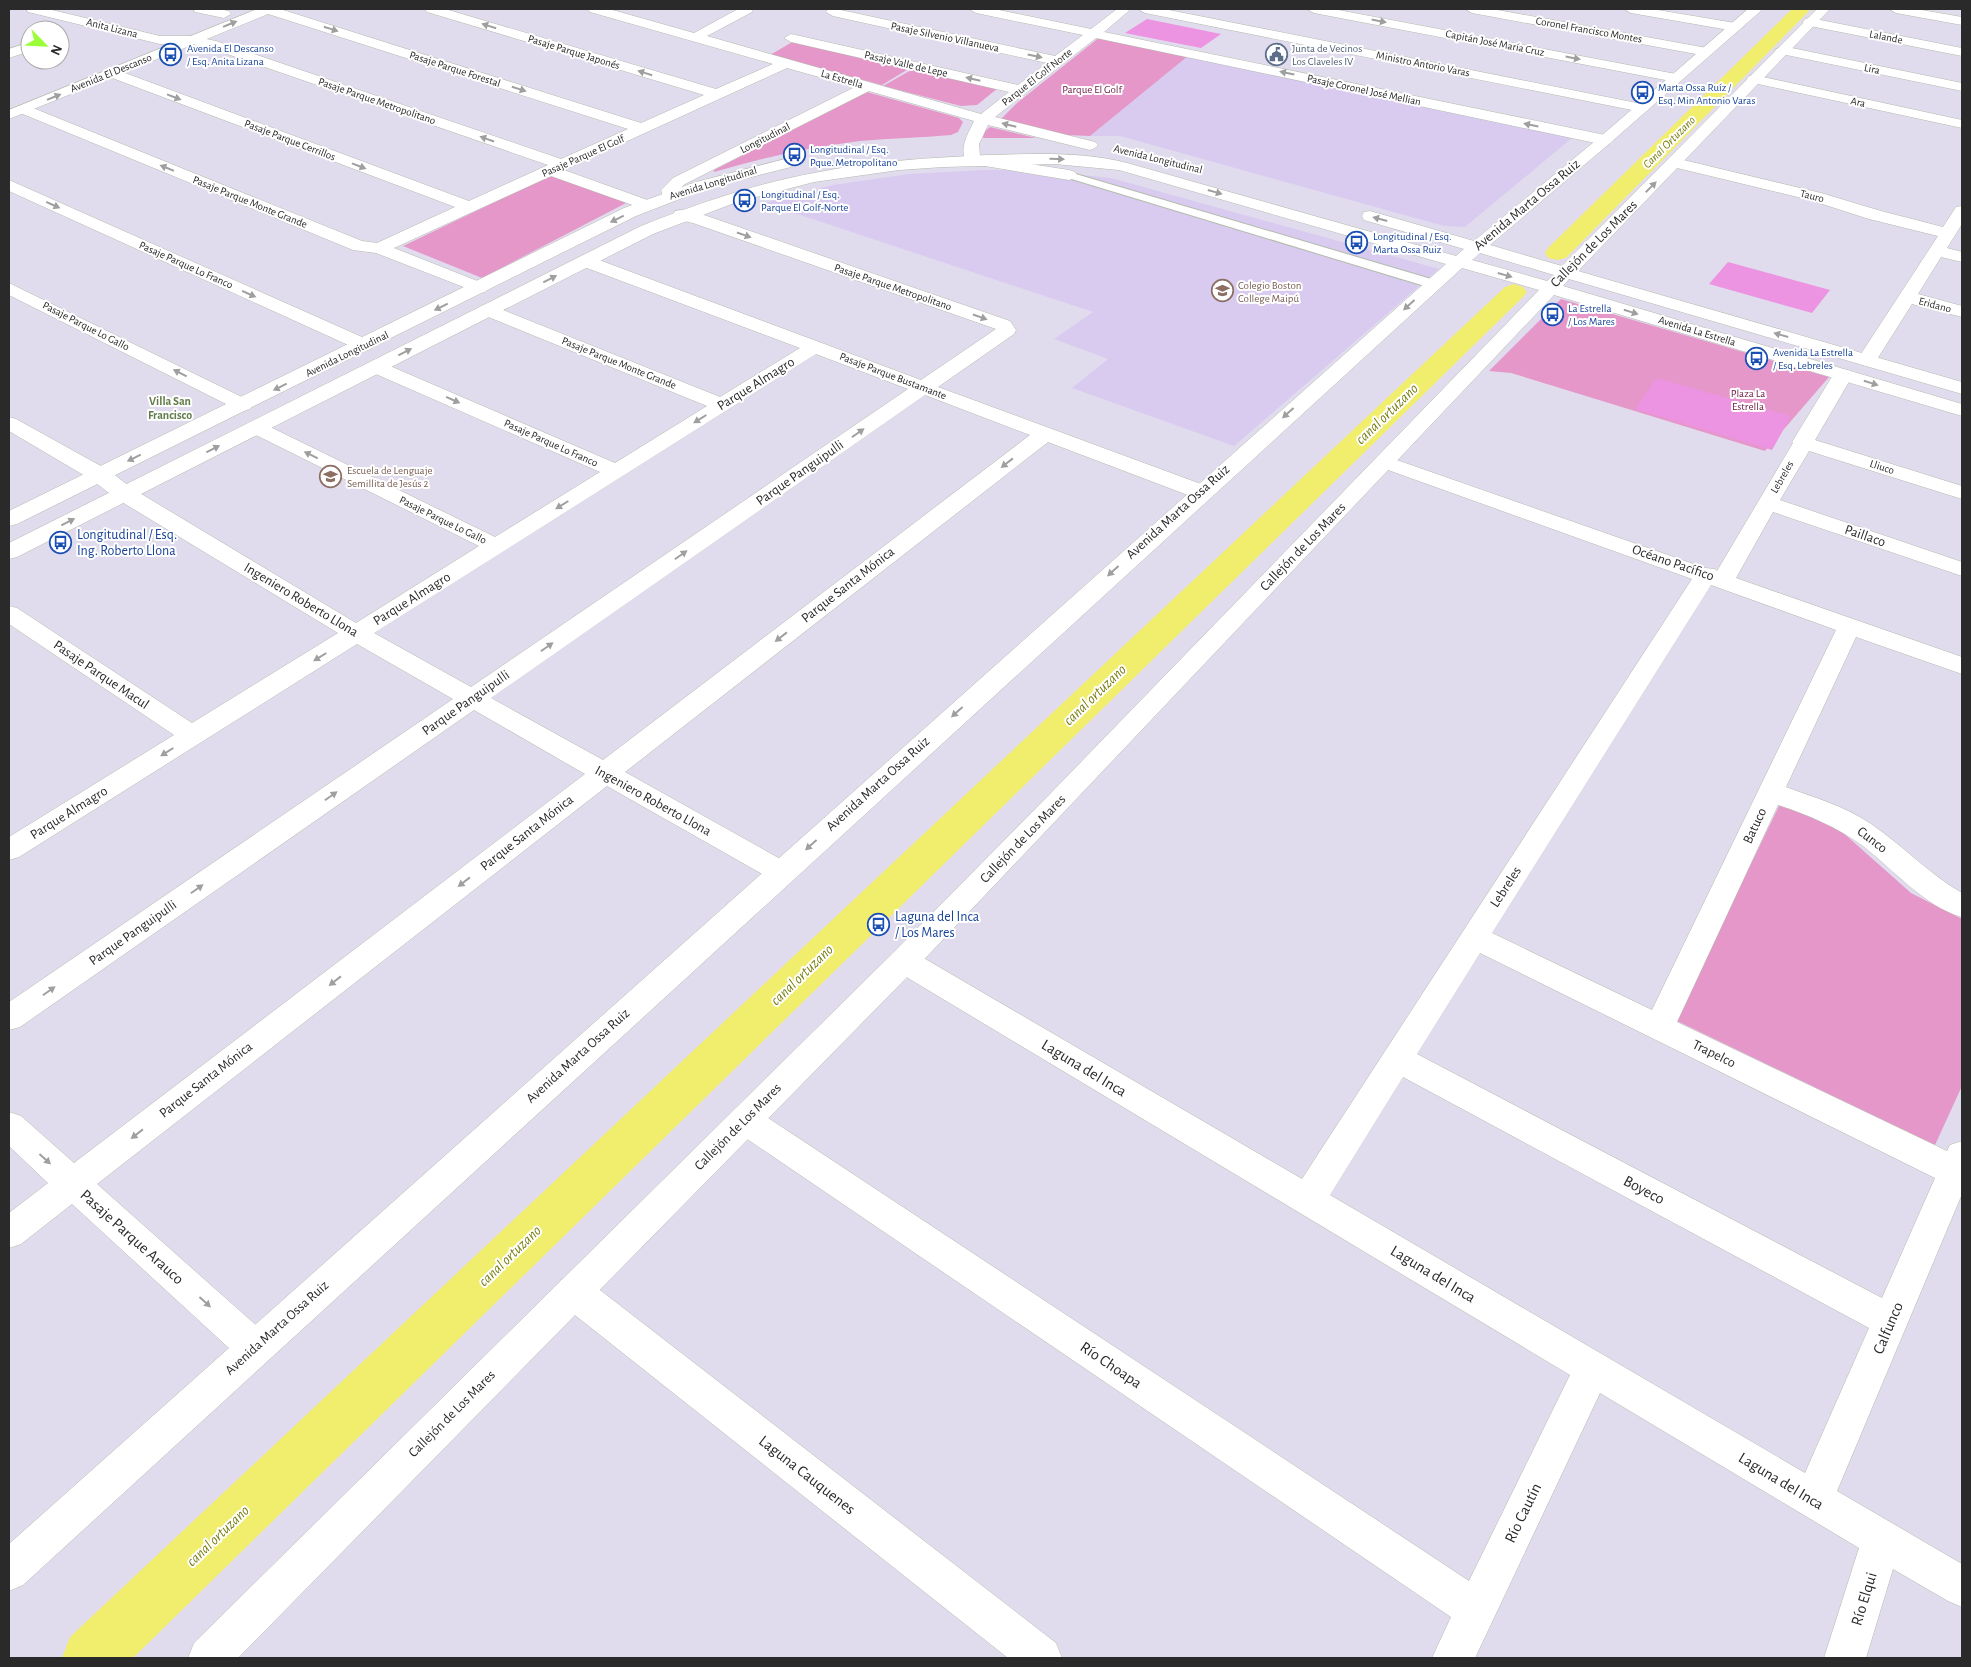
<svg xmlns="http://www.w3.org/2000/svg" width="1971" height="1667" viewBox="0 0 1971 1667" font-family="'Alegreya Sans',sans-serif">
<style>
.education{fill:#d8cbef}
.green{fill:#e597c9}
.pitch{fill:#ec93e1}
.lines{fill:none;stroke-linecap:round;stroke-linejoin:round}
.canal{fill:#f1ed6d;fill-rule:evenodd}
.lane-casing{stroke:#b3bbac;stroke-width:2}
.street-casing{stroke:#b3bbac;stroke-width:1}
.secondary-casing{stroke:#b3bbac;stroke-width:1}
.lane{fill:#fff;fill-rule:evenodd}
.street{fill:#fff;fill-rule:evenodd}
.secondary{fill:#fff;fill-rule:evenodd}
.oneway{fill:#9f9f9f}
.labels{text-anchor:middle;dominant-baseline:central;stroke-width:4;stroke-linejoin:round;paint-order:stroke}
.far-street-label{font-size:11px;fill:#2a2a2a;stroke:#fff}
.far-transit-label{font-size:11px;fill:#164399;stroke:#fff;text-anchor:start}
.far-service-label{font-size:11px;fill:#4e5e75;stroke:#fff;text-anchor:start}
.far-park-label{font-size:11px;fill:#6a1842;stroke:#fff}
.far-education-label{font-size:11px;fill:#785e54;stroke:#fff;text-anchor:start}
.far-water-label{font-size:12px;font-style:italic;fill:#767c0c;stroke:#fff}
.far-neighbourhood-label{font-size:12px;font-weight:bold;fill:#627c4a;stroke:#fff}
.street-label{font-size:14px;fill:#2a2a2a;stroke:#fff}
.transit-label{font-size:14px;fill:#164399;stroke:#fff;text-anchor:start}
.water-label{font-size:15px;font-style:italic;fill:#767c0c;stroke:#fff}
.near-street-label{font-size:16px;fill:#2a2a2a;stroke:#fff}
</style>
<rect width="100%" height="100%" fill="#e1dced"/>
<g class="education">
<polygon points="1188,56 1572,138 1465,227 1444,226 1120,136 1090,136"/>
<polygon points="983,170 1034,170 1111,178 1439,269 1234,446 1072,388 1108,359 1054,339 1093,312 764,203 833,185 909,174"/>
</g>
<g class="green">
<polygon points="1101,36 1188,56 1090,136 1066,135 1001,119 1017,103"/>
<polygon points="794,41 910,68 882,85 770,55"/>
<polygon points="913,69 998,88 977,105 961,106 883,86"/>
<path d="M867 92 959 118 963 122 958 132 951 135C921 138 890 138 860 141 810 147 762 158 714 172V170Z"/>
<polygon points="990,127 1036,138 983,138 984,132"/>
<polygon points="551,175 628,202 482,278 403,246"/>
<polygon points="1561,299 1829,377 1765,451 1511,373 1489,371"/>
<polygon points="1780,804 1840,830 1911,893 1962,919 1962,1086 1935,1145 1675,1020"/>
</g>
<g class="pitch">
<polygon points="1147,19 1221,34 1201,48 1125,33"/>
<polygon points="1728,262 1830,290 1812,313 1709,284"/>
<polygon points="1657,378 1791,416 1772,450 1635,409"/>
</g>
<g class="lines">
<g class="canal">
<polygon points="1792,9 1811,9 1566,258 1557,260 1548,258 1545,253 1548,248"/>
<polygon points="1514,284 1523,287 1527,292 1523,297 133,1658 62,1658 70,1637 1505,287"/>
</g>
<defs>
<polygon id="lane" points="1069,172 1438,281 1440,284 1433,288 1428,287 1065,177 1063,175 1065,173"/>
<g id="street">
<path d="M26 9H48L160 36H192L216 41 561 159 628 129 262 12 260 9H280L641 123 704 95 427 12 425 9H445L716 89 773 64 590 12 588 9H609L694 33 738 9H753L752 12 707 36 981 114 1009 92 791 42 784 38 791 34 1018 85 1047 63 833 16 826 12 828 9H836L1055 56 1083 35 976 13 969 9H994L1091 29 1117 9H1131L1104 32 1605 135 1610 137 1613 140 1610 143 1605 145 1096 38 995 117 1095 142 1098 145 1095 148 1090 150 988 125 979 144 980 156 1069 170 1075 172 1077 175 1075 178 1069 180 967 163C958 149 968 134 974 121L869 91 685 184 677 191 678 196 676 199H664L661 190 673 178 855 87 787 68 564 170 653 202 655 205 653 208H641L551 176 394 248 485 284 488 288 485 292 479 293 376 253 353 250 18 112 16 109 18 106H28L362 241 377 243 455 207 107 76 105 73 107 70H117L469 201 548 165 207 47 192 44H160L28 12Z"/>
<polygon points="193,9 218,9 229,11 231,14 224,18 195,12"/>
<polygon points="1138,9 1164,9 1642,104 1647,105 1649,108 1647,111 1642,112 1145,13"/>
<polygon points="1307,9 1333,9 1676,74 1681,75 1683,78 1681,81 1676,82 1314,13"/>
<polygon points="1465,9 1492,9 1707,48 1714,52 1707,56 1472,13"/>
<polygon points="1624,9 1652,9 1735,23 1742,27 1735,31 1631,13"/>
<polygon points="1889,9 1916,9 1962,17 1962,25 1896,13"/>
<polygon points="1810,18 1962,48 1962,56 1805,25 1803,22 1805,19"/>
<polygon points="30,42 30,51 9,58 9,49"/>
<polygon points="1782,46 1962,83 1962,91 1777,53 1775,50"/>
<polygon points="1754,75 1962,120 1962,128 1749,82 1747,79 1749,76"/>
<polygon points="1675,158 1821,193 1881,211 1943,227 1956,207 1962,206 1962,224 1947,248 1962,252 1962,262 1941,257 1918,294 1962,306 1962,317 1912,304 1874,364 1867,366 1860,364 1857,360 1938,236 1869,219 1810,200 1669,166 1667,163 1669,160"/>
<polygon points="9,180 371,341 373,345 371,349 364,351 357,349 9,191"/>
<path d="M681 210 704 215 1010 321 1016 330 1014 334 938 387 1209 487 1212 492 1209 497 1201 498 1193 497 1048 442 625 772 791 865 795 872 791 879 781 882 771 879 607 786 97 1184 268 1336 273 1348 268 1360 255 1365 242 1360 72 1204 21 1244 9 1248V1213L48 1183 9 1146V1112L21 1116 74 1163 585 774 474 710 20 1027 9 1030V1002L453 699 357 644 19 857 9 860V837L174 735 9 624V606L17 608 192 723 338 633 117 499 92 480 9 431V417L16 419 108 470 133 489 356 623 479 546 248 431 245 427 248 423 255 421 262 423 495 537 600 472 369 371 366 367 369 363 376 361 383 363 615 463 707 406 481 314 478 310 481 306 487 305 493 306 720 397 800 348 579 265 576 261 579 257 585 256 591 257 921 380 996 329 693 223 675 219 673 215 675 211ZM816 354 908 389 471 687 374 633ZM925 395 1030 435 603 760 491 698Z"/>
<polygon points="9,283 250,401 253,405 250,409 243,411 236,409 9,295"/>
<path d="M1843 369 1850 371 1853 375 1815 440 1962 486V499L1809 451 1780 500 1962 562V576L1773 512 1736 578 1962 657V674L1856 637 1786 787C1815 798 1845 806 1871 824 1902 845 1929 874 1962 893V917C1924 906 1894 870 1863 846 1837 827 1809 815 1778 805L1677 1022 1947 1151 1950 1145 1962 1141V1194L1837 1491 1962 1564V1607L1948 1601 1893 1569 1866 1658H1824L1859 1548 1600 1393 1475 1658H1432L1451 1617 734 1130 729 1120 734 1110 745 1106 756 1110 1469 1581 1570 1375 893 969 889 961 893 953 904 949 915 953 1302 1179 1692 579 1377 466 1374 462 1377 458 1384 456 1391 458 1705 568 1715 569 1717 571 1793 443 1792 442 1833 375 1836 371ZM1711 585 1836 630 1652 1010 1492 933ZM1480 953 1935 1178 1882 1298 1417 1054ZM1403 1077 1869 1328 1805 1473 1330 1195Z"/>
<polygon points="574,1275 587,1280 1056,1643 1062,1658 1008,1658 561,1304 556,1292 561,1280"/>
</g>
<g id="secondary">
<polygon points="257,9 275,9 273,12 9,119 9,110"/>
<path d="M1748 9H1763L1610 143 1490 245 1562 266 1817 9H1830L1578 271 1962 382V394L1569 279 1563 286 1962 404V416L1554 295 915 969 238 1658H188L194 1643 893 953 1050 794 1539 290 1462 268 23 1585 9 1591V1544L1446 264 1119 170 1055 164 943 167 899 170 814 182 737 202 653 234 17 557 9 559V543L641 226C697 204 754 184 814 173 871 161 929 158 987 155 1033 154 1081 151 1127 163L1456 256 1464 249 1364 220 1362 216 1364 212 1370 211 1474 241 1600 137ZM1480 253 1554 275 1547 281 1472 260Z"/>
<polygon points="785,159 791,161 793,164 791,167 708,188 636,216 17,524 9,526 9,511 624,208 696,182"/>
</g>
</defs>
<use href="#lane" class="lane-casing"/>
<use href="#street" class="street-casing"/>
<use href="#secondary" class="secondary-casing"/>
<use href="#lane" class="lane"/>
<use href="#street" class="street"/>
<use href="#secondary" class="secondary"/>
</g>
<defs><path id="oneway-solid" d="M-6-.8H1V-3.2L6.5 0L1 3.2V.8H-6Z" transform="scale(1.25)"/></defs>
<g class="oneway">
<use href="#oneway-solid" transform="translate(1379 21) rotate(11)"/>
<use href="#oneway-solid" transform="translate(230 24) rotate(-22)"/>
<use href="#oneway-solid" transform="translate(489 26) rotate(-163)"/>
<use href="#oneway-solid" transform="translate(331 29) rotate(18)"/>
<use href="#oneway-solid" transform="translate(1035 56) rotate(12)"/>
<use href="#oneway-solid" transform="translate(1573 58) rotate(11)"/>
<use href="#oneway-solid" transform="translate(645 73) rotate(-163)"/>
<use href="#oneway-solid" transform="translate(1287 73) rotate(-168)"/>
<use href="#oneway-solid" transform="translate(973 79) rotate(-167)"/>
<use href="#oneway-solid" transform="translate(519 89) rotate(18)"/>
<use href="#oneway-solid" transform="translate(54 97) rotate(-22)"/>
<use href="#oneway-solid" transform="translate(174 97) rotate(21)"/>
<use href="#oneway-solid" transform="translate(1009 125) rotate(-166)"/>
<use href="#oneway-solid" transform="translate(1531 125) rotate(-168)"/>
<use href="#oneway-solid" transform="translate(487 139) rotate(-161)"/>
<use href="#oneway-solid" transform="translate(1057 159) rotate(2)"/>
<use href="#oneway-solid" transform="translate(359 166) rotate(21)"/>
<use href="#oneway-solid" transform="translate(167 168) rotate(-158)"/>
<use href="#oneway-solid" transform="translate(1651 187) rotate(-45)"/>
<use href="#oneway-solid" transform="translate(1215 192) rotate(16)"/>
<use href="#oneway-solid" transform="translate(53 205) rotate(24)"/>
<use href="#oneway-solid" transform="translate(617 219) rotate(154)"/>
<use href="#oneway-solid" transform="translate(1380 219) rotate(-165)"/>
<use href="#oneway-solid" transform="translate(744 235) rotate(19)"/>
<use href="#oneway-solid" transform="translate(1505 275) rotate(16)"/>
<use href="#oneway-solid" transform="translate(550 279) rotate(-27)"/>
<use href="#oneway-solid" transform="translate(249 294) rotate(24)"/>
<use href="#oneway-solid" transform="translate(1409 305) rotate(138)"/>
<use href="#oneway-solid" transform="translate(441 307) rotate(154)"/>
<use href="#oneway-solid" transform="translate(1631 312) rotate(17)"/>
<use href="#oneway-solid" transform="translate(980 317) rotate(19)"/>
<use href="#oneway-solid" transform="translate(1781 335) rotate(-164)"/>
<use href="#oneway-solid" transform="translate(405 352) rotate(-27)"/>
<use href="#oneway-solid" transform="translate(180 373) rotate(-153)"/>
<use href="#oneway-solid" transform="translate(1871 383) rotate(17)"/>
<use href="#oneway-solid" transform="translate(280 387) rotate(154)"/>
<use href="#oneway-solid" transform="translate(453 400) rotate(24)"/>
<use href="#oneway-solid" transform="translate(1288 413) rotate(138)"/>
<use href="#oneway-solid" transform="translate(700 419) rotate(148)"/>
<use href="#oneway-solid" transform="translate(858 433) rotate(-35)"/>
<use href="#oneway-solid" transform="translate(213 449) rotate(-27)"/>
<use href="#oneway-solid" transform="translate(311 455) rotate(-154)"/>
<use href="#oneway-solid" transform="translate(134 458) rotate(154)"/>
<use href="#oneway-solid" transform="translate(1007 463) rotate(142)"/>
<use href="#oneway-solid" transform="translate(562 505) rotate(148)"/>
<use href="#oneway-solid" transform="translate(68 522) rotate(-27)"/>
<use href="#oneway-solid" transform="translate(681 555) rotate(-35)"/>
<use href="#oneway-solid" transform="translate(1113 571) rotate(138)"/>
<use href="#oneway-solid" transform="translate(781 637) rotate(142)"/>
<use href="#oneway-solid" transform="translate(547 647) rotate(-35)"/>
<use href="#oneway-solid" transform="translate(320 657) rotate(148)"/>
<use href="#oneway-solid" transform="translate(957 712) rotate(138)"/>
<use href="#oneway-solid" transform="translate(167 752) rotate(148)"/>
<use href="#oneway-solid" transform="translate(331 796) rotate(-35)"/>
<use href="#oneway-solid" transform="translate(811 845) rotate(138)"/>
<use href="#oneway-solid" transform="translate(464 882) rotate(142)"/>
<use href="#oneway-solid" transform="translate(197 889) rotate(-35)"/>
<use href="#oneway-solid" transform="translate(335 981) rotate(142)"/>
<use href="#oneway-solid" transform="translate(49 991) rotate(-35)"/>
<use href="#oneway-solid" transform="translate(137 1134) rotate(142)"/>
<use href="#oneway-solid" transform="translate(45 1159) rotate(42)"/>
<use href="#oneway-solid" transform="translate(205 1302) rotate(42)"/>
</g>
<defs>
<symbol id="bus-ring" viewBox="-11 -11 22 22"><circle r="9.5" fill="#fff" stroke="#1a4fb4" stroke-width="1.5"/><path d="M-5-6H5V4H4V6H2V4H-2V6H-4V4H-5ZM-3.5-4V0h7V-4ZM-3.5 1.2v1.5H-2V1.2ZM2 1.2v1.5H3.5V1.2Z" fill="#1a4fb4"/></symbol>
<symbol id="civic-ring" viewBox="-11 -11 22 22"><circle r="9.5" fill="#fff" stroke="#5c6f8a" stroke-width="1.5"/><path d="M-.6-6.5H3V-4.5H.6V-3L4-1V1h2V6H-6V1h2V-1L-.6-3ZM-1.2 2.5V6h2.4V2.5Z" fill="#5c6f8a"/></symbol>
<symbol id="school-ring" viewBox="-11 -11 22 22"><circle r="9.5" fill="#fff" stroke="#8d6e63" stroke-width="1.5"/><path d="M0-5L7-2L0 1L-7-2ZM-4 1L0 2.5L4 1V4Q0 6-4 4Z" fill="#8d6e63"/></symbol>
</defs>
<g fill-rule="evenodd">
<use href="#bus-ring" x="158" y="42" width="25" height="25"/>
<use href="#civic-ring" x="1264" y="42" width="25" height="25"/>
<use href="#bus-ring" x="1630" y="80" width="25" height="25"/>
<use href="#bus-ring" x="782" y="142" width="25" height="25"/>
<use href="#bus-ring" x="732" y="188" width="25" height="25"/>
<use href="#bus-ring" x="1344" y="230" width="25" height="25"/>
<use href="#school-ring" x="1210" y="278" width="25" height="25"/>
<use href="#bus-ring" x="1540" y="302" width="25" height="25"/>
<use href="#bus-ring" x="1744" y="346" width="25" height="25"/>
<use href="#school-ring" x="318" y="464" width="25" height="25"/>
<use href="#bus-ring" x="48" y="530" width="25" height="25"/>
<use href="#bus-ring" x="866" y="912" width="25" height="25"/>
</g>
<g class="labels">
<g class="far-street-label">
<text transform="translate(112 28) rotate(14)">Anita Lizana</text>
<text transform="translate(1589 30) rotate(10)">Coronel Francisco Montes</text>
<text transform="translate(945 37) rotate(12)">Pasaje Silvenio Villanueva</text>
<text transform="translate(1886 37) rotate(11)">Lalande</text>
<text transform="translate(1495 43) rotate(11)">Capitán José María Cruz</text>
<text transform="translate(574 52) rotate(17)">Pasaje Parque Japonés</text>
<text transform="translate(906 64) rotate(13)">Pasaje Valle de Lepe</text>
<text transform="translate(1423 64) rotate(11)">Ministro Antorio Varas</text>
<text transform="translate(455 69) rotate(18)">Pasaje Parque Forestal</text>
<text transform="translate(1872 69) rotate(12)">Lira</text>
<text transform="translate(111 73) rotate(-22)">Avenida El Descanso</text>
<text transform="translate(1037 77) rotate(-38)">Parque El Golf Norte</text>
<text transform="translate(842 79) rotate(16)">La Estrella</text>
<text transform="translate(1364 90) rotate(12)">Pasaje Coronel José Mellian</text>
<text transform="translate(377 101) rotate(19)">Pasaje Parque Metropolitano</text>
<text transform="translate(1858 102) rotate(12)">Ara</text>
<text transform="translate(765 138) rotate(-27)">Longitudinal</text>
<text transform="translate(290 140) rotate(21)">Pasaje Parque Cerrillos</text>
<text transform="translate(583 156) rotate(-24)">Pasaje Parque El Golf</text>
<text transform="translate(1158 159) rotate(14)">Avenida Longitudinal</text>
<text transform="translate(713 183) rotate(-17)">Avenida Longitudinal</text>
<text transform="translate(1812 196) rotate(14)">Tauro</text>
<text transform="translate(250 202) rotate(22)">Pasaje Parque Monte Grande</text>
<text transform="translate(186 265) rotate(24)">Pasaje Parque Lo Franco</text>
<text transform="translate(893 287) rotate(19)">Pasaje Parque Metropolitano</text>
<text transform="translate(1935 305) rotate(15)">Eridano</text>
<text transform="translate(86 326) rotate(27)">Pasaje Parque Lo Gallo</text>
<text transform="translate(1697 331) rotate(17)">Avenida La Estrella</text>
<text transform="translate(347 354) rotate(-26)">Avenida Longitudinal</text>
<text transform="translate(619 363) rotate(22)">Pasaje Parque Monte Grande</text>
<text transform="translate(893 376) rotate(21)">Pasaje Parque Bustamante</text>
<text transform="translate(551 443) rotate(24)">Pasaje Parque Lo Franco</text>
<text transform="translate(1882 467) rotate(18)">Lliuco</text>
<text transform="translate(1782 477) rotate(-60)">Lebreles</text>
<text transform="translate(443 520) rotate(26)">Pasaje Parque Lo Gallo</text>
</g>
<g class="far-transit-label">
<text x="187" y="48">Avenida El Descanso<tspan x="187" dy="13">/ Esq. Anita Lizana</tspan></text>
<text x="1658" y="87">Marta Ossa Ruíz /<tspan x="1658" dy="13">Esq. Min Antonio Varas</tspan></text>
<text x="810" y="149">Longitudinal / Esq.<tspan x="810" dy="13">Pque. Metropolitano</tspan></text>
<text x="761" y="194">Longitudinal / Esq.<tspan x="761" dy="13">Parque El Golf-Norte</tspan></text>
<text x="1373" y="236">Longitudinal / Esq.<tspan x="1373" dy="13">Marta Ossa Ruiz</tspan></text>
<text x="1568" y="308">La Estrella<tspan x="1568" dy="13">/ Los Mares</tspan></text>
<text x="1773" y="352">Avenida La Estrella<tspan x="1773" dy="13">/ Esq. Lebreles</tspan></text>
</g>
<g class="far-service-label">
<text x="1292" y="48">Junta de Vecinos<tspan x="1292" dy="13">Los Claveles IV</tspan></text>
</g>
<g class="far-park-label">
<text x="1092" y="89">Parque El Golf</text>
<text x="1748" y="393">Plaza La<tspan x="1748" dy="13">Estrella</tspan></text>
</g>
<g class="far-education-label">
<text x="1238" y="285">Colegio Boston<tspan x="1238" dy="13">College Maipú</tspan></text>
<text x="347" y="470">Escuela de Lenguaje<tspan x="347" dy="13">Semillita de Jesús 2</tspan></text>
</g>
<g class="far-water-label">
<text transform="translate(1669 142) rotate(-45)">Canal Ortuzano</text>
</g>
<g class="far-neighbourhood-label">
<text x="170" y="401">Villa San<tspan x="170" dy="14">Francisco</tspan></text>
</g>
<g class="street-label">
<text transform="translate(1527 205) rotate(-40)">Avenida Marta Ossa Ruiz</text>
<text transform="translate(1594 244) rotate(-45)">Callejón de Los Mares</text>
<text transform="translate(756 384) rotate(-32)">Parque Almagro</text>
<text transform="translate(800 473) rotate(-35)">Parque Panguipulli</text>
<text transform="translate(1178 512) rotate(-42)">Avenida Marta Ossa Ruiz</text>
<text transform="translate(1865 536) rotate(19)">Paillaco</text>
<text transform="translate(1303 547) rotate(-46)">Callejón de Los Mares</text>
<text transform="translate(1673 563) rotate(19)">Océano Pacífico</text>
<text transform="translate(848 585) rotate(-38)">Parque Santa Mónica</text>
<text transform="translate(412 599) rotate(-32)">Parque Almagro</text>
<text transform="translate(301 600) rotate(31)">Ingeniero Roberto Llona</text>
<text transform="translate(101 675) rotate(34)">Pasaje Parque Macul</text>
<text transform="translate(466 703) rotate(-35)">Parque Panguipulli</text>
<text transform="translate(878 784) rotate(-42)">Avenida Marta Ossa Ruiz</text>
<text transform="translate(653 801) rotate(29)">Ingeniero Roberto Llona</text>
<text transform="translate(69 813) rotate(-32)">Parque Almagro</text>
<text transform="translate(1755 826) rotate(-65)">Batuco</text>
<text transform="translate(527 833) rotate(-38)">Parque Santa Mónica</text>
<text transform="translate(1023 839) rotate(-46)">Callejón de Los Mares</text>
<text transform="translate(1872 840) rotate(37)">Cunco</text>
<text transform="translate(1506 887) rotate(-57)">Lebreles</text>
<text transform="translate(133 933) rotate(-35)">Parque Panguipulli</text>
<text transform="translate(1714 1054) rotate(26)">Trapelco</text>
<text transform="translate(578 1056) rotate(-42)">Avenida Marta Ossa Ruiz</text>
<text transform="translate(206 1080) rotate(-38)">Parque Santa Mónica</text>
<text transform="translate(738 1127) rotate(-45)">Callejón de Los Mares</text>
<text transform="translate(277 1328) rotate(-42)">Avenida Marta Ossa Ruiz</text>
<text transform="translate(452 1414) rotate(-45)">Callejón de Los Mares</text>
</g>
<g class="transit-label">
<text x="77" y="535">Longitudinal / Esq.<tspan x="77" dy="16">Ing. Roberto Llona</tspan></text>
<text x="895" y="917">Laguna del Inca<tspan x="895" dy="16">/ Los Mares</tspan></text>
</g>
<g class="water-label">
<text transform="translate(1387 414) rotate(-44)">canal ortuzano</text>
<text transform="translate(1095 695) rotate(-44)">canal ortuzano</text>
<text transform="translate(802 975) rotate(-44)">canal ortuzano</text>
<text transform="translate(510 1256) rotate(-44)">canal ortuzano</text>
<text transform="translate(218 1536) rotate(-44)">canal ortuzano</text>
</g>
<g class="near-street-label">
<text transform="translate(1084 1068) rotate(31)">Laguna del Inca</text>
<text transform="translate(1644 1190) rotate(28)">Boyeco</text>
<text transform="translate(132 1237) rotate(42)">Pasaje Parque Arauco</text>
<text transform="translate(1433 1274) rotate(31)">Laguna del Inca</text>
<text transform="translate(1888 1328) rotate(-67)">Calfunco</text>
<text transform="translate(1111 1365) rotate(34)">Río Choapa</text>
<text transform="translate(807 1475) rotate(38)">Laguna Cauquenes</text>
<text transform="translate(1781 1481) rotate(31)">Laguna del Inca</text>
<text transform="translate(1523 1513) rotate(-64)">Río Cautín</text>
<text transform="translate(1864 1599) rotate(-73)">Río Elqui</text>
</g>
</g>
<rect width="1971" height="1667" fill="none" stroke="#2a2a2a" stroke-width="20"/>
<g transform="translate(45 45) rotate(114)"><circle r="24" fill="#ffffff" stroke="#aaaaaa"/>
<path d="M0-4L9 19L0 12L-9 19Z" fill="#99fe38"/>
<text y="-8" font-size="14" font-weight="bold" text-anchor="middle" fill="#2a2a2a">N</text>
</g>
</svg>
